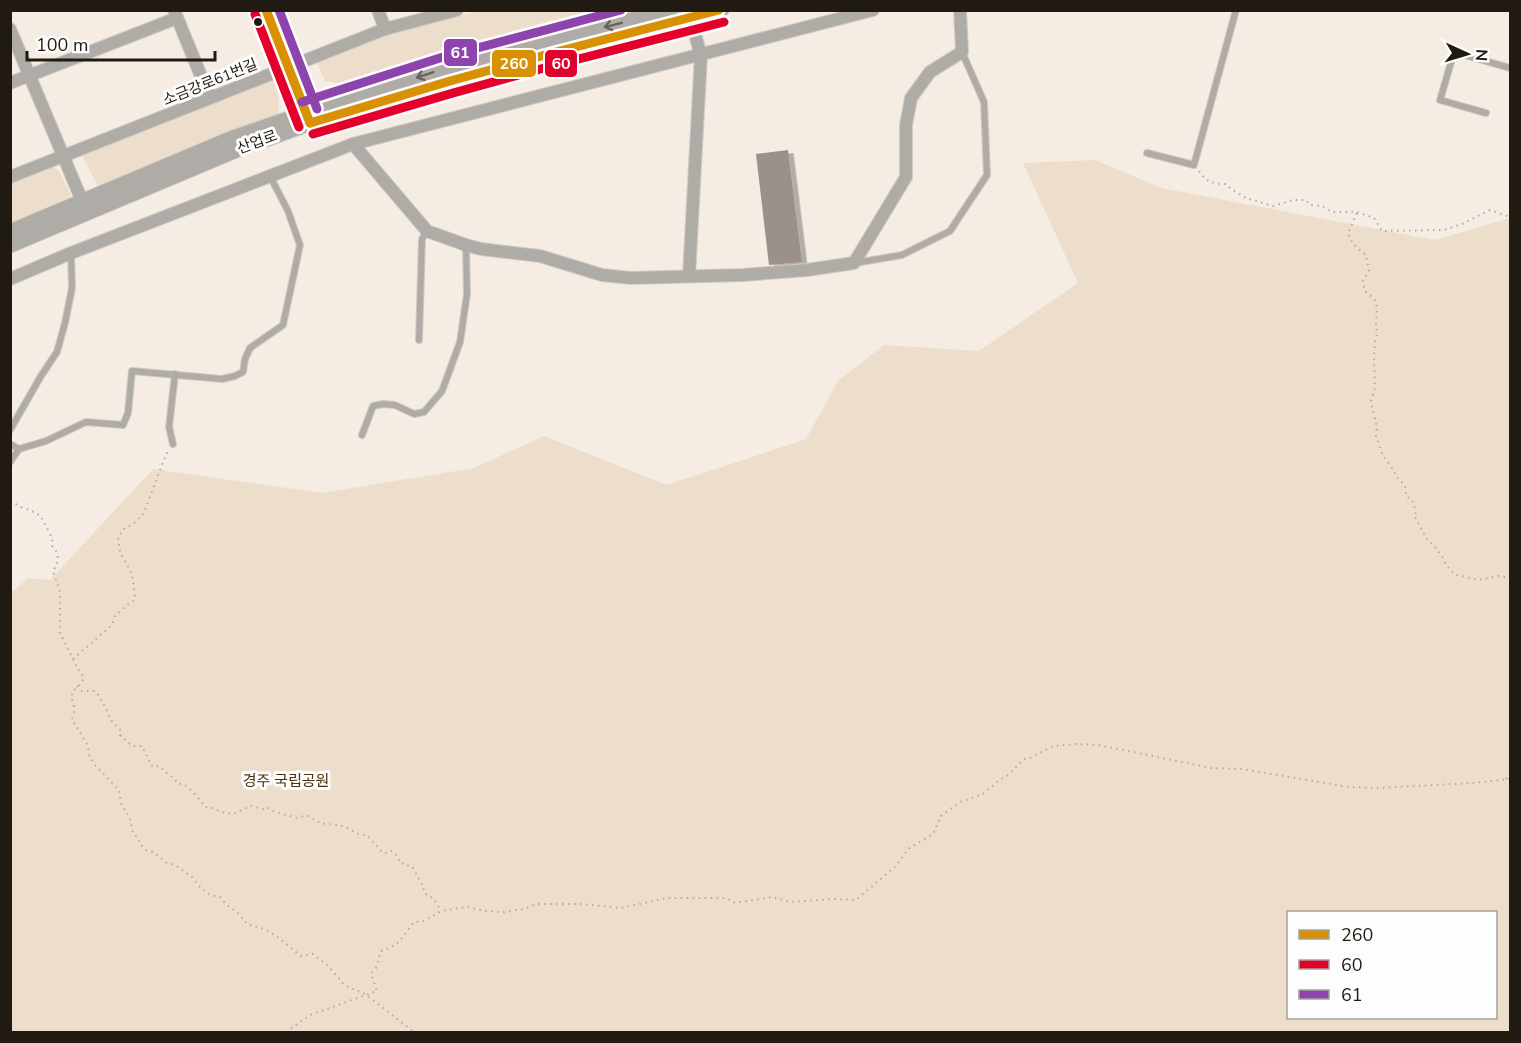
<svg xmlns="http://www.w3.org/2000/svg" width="1521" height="1043" viewBox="0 0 1521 1043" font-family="'Nunito Sans','Noto Sans KR',sans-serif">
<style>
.green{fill:#eddecc;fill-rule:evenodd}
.building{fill:#99918a;filter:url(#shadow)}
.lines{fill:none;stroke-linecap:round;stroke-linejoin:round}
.service-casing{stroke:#d1cac3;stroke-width:8}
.minor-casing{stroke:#d1cac3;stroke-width:14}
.tertiary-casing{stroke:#d1cac3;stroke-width:17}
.path{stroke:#aeaba7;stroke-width:2;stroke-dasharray:1.5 4.5;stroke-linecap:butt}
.service{stroke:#afaca8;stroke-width:6}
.minor{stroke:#afaca8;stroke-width:12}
.tertiary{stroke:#afaca8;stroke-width:15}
.bus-1-casing{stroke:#fdfdfd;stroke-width:14}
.bus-2-casing{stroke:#fdfdfd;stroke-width:14}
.bus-3-casing{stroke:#fdfdfd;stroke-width:14}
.bus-1{stroke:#d79103;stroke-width:9}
.bus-2{stroke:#e4002b;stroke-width:9}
.bus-3{stroke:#8e44ad;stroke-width:9}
.oneway{stroke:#68635d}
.bus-dot{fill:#211a12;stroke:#fdfdfd;stroke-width:2}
.labels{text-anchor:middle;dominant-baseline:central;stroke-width:6;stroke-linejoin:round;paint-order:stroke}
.street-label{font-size:15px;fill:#211a12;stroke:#fdfdfd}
.park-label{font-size:15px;fill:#4b3109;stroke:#fdfdfd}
.line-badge{stroke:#fdfdfd;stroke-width:2}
.badge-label{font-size:16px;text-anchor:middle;font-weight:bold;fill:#fff}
</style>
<defs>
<filter id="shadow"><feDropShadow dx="5.5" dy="3" stdDeviation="0" flood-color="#0004"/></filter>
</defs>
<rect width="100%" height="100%" fill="#f5ece3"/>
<g class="green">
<polygon points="478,11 654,11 520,45 485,46 367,79 341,84 325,81 316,61 386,33"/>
<path d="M271 77C280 90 280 101 278 115L102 189 98 186 82 156 85 152Z"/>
<path d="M1095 160 1161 188 1435 240 1510 218V1032H11V593L28 578 50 580 153 469 322 493 474 468 544 436 667 485 806 439 838 381 884 345 979 351 1078 283 1023 163ZM1496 912V1018H1288V912Z"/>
<polygon points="54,166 60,173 71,196 66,201 11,224 11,183"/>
</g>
<polygon class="building" points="788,150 802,262 769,265 756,154"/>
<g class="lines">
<defs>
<g id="service">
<polyline points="1486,113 1440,100 1454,52 1510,68"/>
<polyline points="1147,153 1194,165 1236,10"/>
<polyline points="855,263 902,255 950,231 987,175 984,102 962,52"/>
<polyline points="419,340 422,239 427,231"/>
<polyline points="10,430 41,376 57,352 65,323 72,288 71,254"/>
<polyline points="362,435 373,406 383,404 395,405 414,414 424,412 442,391 460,342 467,294 466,245"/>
<polyline points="10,444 19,449 46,441 86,422 123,425 128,413 132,371 222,379 235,376 243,372 245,359 250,348 283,325 300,245 288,211 270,176"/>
<polyline points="173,444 169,427 175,374"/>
<polyline points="10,462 19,449"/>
</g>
<g id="minor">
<polyline points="174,10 210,98"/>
<polyline points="378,10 385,29"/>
<polyline points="10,29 85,208"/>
<polyline points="10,83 177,18"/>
<polyline points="353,144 427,231 466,245 481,249 540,256 602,275 631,278 743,275 807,270 854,263 906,177 906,125 911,98 930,72 962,52 960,10"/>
<polyline points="10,177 385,29 457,10"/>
<polyline points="689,276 701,55 690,18"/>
<polyline points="10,279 71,253 353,144 873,10"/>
</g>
<g id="tertiary">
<polyline points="266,10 289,67 309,122"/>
<polyline points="10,232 233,138 306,113 446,69 670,10"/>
<polyline points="10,245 236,150 310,123 450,81 556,52 721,10"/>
</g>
</defs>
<use href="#service" class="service-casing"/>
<use href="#minor" class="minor-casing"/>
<use href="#tertiary" class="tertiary-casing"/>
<g class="path">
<path d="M1199 171C1206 182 1213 184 1226 184L1231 189 1246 198 1273 206 1293 200H1306L1310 205 1322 206 1332 212H1351L1354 211 1374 218 1382 231 1444 230 1462 224 1490 210 1510 217"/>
<polyline points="1357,213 1348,233 1353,244 1366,255 1369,271 1363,281 1365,291 1376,301 1377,311 1376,323 1377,335 1375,341 1374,358 1375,388 1371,401 1377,428 1376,436 1383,456 1391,466 1398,479 1405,485 1406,496 1412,500 1416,512 1414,515 1426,538 1435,547 1443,558 1446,565 1454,574 1478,580 1499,576 1510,578"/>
<path d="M10 502C16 503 19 507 24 508 41 514 41 516 49 532 52 537 53 540 52 546 60 554 59 562 53 571L60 592V633L78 669 84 677C79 692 66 687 75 709L72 719 88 746 89 755 95 765 119 790 121 803 130 819 133 833 138 838 140 844 146 850 153 852 167 863 175 865 192 877 198 885 210 895 220 897 227 905 237 912 248 925C274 929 281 941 301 956L313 954 326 964 338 977 344 985 365 994 414 1032"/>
<polyline points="73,659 112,625 115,616 127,605 133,601 135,596 132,574 120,552 118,537 124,529 133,524 144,513 163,462 168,451"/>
<path d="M77 686 82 691H95L97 693 108 712 110 719 120 730V735L132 746H142L151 765 153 767 160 766C165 773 170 774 174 779 176 780 176 782 177 783 180 784 184 784 186 786 190 788 203 803 205 807L213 808 221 812 233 814 251 806 263 809 266 807 275 812 297 818 304 816H308L320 823 343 826 361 835H367L383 853H386L391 851 398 856 400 863 406 864 411 868H413L423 886 424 893 434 899 441 911"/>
<polyline points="1506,779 1510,774"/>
<path d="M286 1032 310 1015 377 991 371 974 376 968 381 951C402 944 401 938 414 922L424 921 441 911 467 907 485 911 504 912 524 909 536 904H582L621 908 667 898H726L735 903 772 897 790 902 833 899 856 900 897 865 908 849 933 834 941 816 960 802 983 794 998 781 1008 775 1024 759 1030 758 1053 746 1076 744 1099 745 1211 768 1242 769 1349 787 1377 788 1473 783 1510 779"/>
</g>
<use href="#service" class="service"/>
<use href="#minor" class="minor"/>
<use href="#tertiary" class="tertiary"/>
<defs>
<g id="bus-1">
<polyline points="266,10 310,123"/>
<polyline points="310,123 450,81 556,52 719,10"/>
</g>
<g id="bus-2">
<polyline points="255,14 299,127"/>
<polyline points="313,134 453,93 559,64 724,22"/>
</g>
<g id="bus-3">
<polyline points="279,10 317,109"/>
<polyline points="302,102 443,57 621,10"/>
</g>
</defs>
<use href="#bus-1" class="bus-1-casing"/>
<use href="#bus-2" class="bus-2-casing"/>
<use href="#bus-3" class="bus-3-casing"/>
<use href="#bus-1" class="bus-1"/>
<use href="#bus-2" class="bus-2"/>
<use href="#bus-3" class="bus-3"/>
</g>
<defs><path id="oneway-shaft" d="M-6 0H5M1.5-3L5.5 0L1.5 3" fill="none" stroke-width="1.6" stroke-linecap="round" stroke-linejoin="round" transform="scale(1.5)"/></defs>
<g class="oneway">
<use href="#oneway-shaft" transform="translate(613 25) rotate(166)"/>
<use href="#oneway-shaft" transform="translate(425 75) rotate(162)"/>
</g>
<circle class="bus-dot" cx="258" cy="22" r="5"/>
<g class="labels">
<g class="street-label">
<text transform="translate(210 82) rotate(-22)">소금강로61번길</text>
<text transform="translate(257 142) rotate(-20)">산업로</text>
</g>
<g class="park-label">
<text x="286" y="781">경주 국립공원</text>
</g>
</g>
<g class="line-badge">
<rect x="443" y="38" width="35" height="29" rx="6" fill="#8e44ad"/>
<rect x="544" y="49" width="34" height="29" rx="6" fill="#e4002b"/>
<rect x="491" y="49" width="46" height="29" rx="6" fill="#d79103"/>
</g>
<g class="badge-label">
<text x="460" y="58">61</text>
<text x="561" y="69">60</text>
<text x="514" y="69">260</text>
</g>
<rect width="1521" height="1043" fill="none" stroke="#211a12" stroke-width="24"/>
<rect x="1287" y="911" width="210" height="108" fill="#fdfdfd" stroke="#a5a29f" stroke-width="1.5"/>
<rect x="1299" y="930" width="30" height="9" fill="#d79103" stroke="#a5a29f" stroke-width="1.5"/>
<text x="1341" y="941" font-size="18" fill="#211a12">260</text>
<rect x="1299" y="960" width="30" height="9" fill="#e4002b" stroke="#a5a29f" stroke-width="1.5"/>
<text x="1341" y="971" font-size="18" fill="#211a12">60</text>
<rect x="1299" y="990" width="30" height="9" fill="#8e44ad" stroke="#a5a29f" stroke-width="1.5"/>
<text x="1341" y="1001" font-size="18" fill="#211a12">61</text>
<g transform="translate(1467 54) rotate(94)" stroke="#fdfdfd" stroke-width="4.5" paint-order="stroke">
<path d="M0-4.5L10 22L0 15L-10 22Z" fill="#211a12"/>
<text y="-9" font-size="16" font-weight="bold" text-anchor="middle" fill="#211a12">N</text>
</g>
<path d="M27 51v9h188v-9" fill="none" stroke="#211a12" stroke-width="3"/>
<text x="36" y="51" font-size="18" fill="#211a12" stroke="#fdfdfd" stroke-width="4.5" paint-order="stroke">100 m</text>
</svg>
